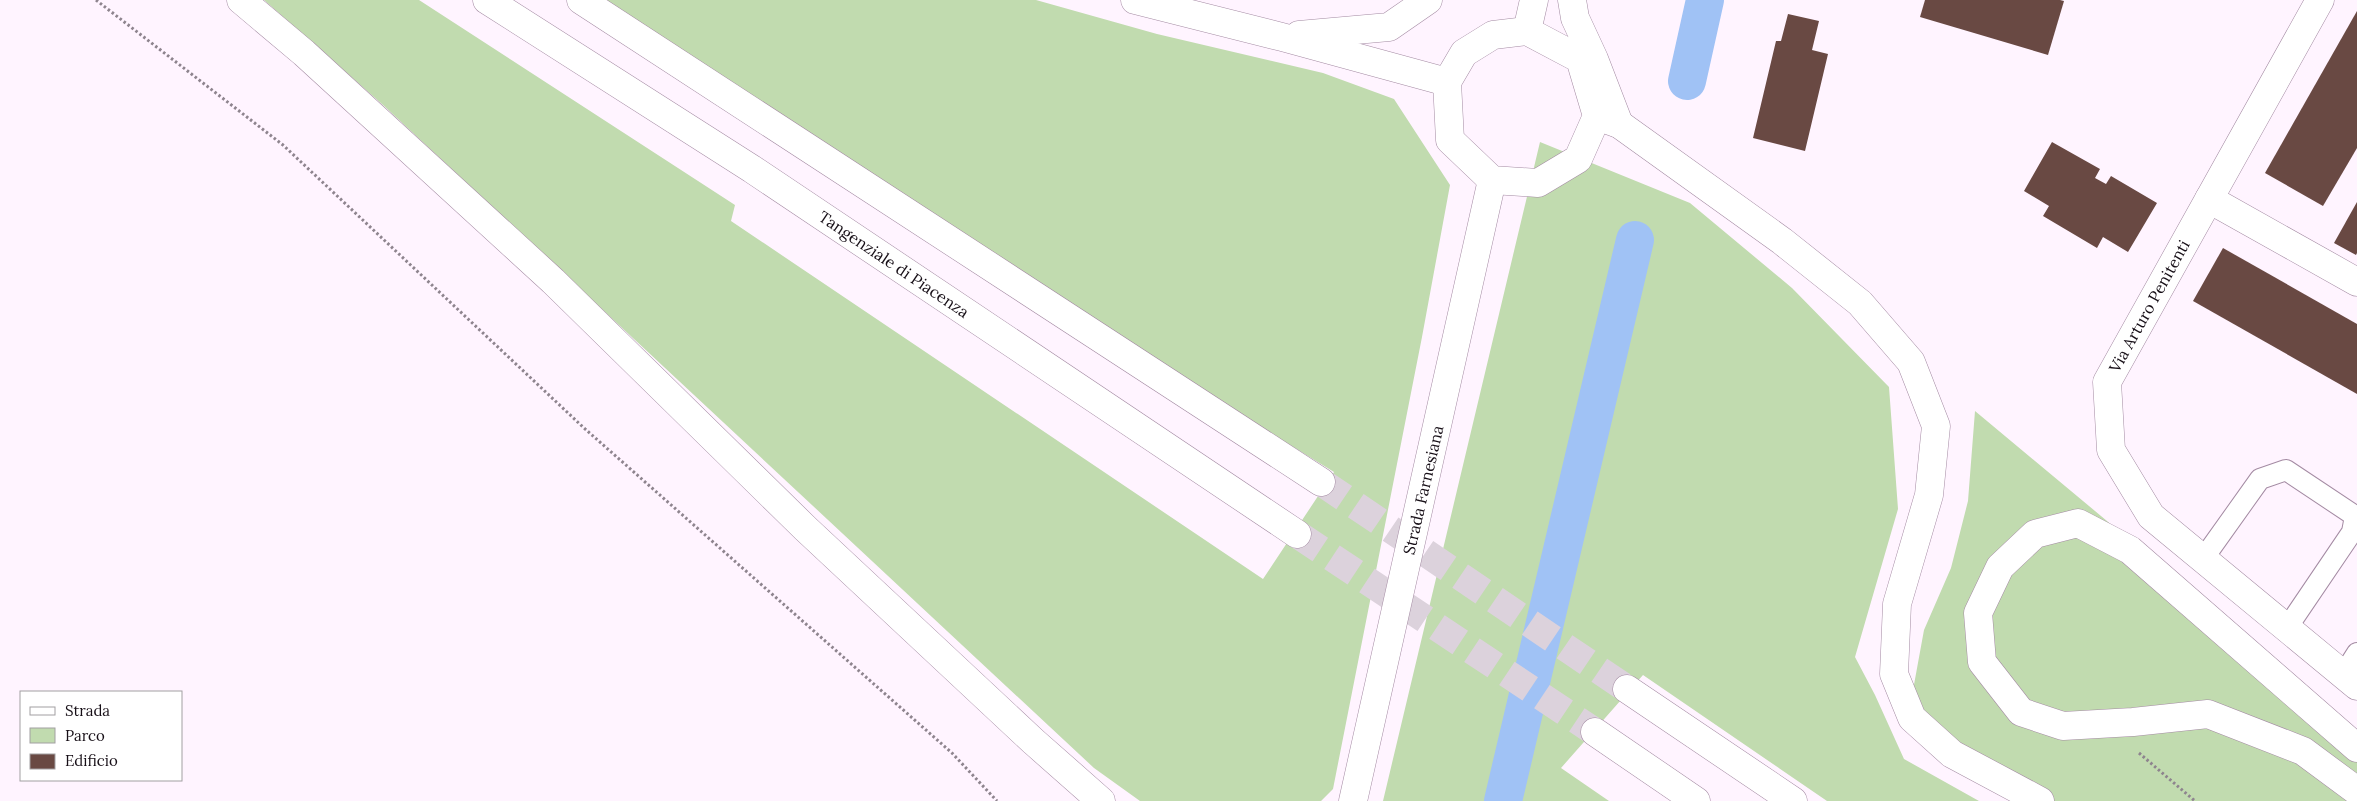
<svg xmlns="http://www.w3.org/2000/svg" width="2357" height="801" viewBox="0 0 2357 801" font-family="Lora,serif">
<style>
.green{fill:#c1dbaf}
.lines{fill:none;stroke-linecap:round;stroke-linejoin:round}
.canal{stroke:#a0c2f5;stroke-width:38}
.building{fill:#694943}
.trunk-tunnel{stroke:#dcd2dc;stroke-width:28;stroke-dasharray:28 14;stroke-linecap:butt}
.service-casing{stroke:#a48ba3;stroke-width:22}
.pedestrian-casing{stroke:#a48ba3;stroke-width:29}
.minor-casing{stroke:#a48ba3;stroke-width:29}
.secondary-casing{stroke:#a48ba3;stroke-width:29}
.trunk-casing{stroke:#a48ba3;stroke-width:29}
.path{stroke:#8e848e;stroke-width:3;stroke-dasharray:2.5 2.5;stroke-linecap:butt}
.service{stroke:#fff;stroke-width:20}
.pedestrian{stroke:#fff;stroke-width:28}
.minor{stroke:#fff;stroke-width:28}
.secondary{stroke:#fff;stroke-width:28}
.trunk{stroke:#fff;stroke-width:28}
.labels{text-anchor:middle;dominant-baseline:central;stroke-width:5;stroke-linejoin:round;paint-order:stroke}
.street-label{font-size:16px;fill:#170f17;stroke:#fff}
</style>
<rect width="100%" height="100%" fill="#fff4ff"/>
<g class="green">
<polygon points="264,0 419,0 735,205 731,221 1263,579 1334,472 872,189 603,0 1036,0 1157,34 1323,73 1394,99 1450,185 1422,337 1333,789 1321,801 1140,801 1094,768 383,105"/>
<polygon points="1540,142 1690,203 1792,288 1889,387 1898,509 1855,657 1875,695 1904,759 1979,801 1827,801 1643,675 1561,768 1609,801 1383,801"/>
<polygon points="1975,411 2107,521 2357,746 2357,801 2040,801 1909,712 1924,630 1951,568 1968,501"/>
</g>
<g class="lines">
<g class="canal">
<polyline points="1687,81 1705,0"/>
<polyline points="1503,801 1635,240"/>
</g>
</g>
<g class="building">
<polygon points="1925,0 2060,0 2064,1 2048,55 1920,17"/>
<polygon points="2357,11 2357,148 2323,206 2265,173"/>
<polygon points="1788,14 1819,21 1812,50 1828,54 1805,151 1753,138 1776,41 1781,41"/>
<polygon points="2052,142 2100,169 2095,178 2106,184 2111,176 2157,203 2128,252 2103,237 2097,248 2043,216 2049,206 2024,191"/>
<polygon points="2357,202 2357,253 2356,255 2334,243"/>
<polygon points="2223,248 2357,324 2357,394 2193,301"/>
</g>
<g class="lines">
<g class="trunk-tunnel">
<polyline points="1321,482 1627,689"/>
<polyline points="1297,534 1595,732"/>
</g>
<defs>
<g id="service">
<polyline points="2203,559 2260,479 2286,470 2355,516 2352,532 2287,628"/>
<polyline points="2343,675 2357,653"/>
</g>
<g id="pedestrian">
<polyline points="2209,199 2357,282"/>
<polyline points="2357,748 2130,550 2078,523 2035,534 2000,567 1978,613 1982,662 2021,712 2063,726 2133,722 2208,714 2303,751 2357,791"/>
</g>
<polyline id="minor" points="2320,0 2107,382 2111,450 2151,516 2357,686"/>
<g id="secondary">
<polygon points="1527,31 1580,59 1597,116 1578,159 1538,183 1492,180 1450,140 1447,82 1464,53 1493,35"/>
<polyline points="1527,31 1534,0"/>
<polyline points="1353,801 1492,180"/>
</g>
<g id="trunk">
<polyline points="241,0 304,53 553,281 805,528 1033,741 1101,801"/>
<polyline points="487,0 752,169 1297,534"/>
<polyline points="581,0 1321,482"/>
<polyline points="1135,0 1282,37 1447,82"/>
<polyline points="1572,0 1575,18 1594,59 1619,124"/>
<polyline points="1299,35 1389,27 1428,0"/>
<polyline points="1597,116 1619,124 1782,241 1860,303 1911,362 1936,426 1929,495 1897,604 1894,674 1912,718 1952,754 2040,801"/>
<polyline points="1627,689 1793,801"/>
<polyline points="1595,732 1696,801"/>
</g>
</defs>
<use href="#service" class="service-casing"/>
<use href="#pedestrian" class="pedestrian-casing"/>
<use href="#minor" class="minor-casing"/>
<use href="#secondary" class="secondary-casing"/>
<use href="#trunk" class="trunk-casing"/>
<g class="path">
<polyline points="96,0 283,145 584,428 952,753 997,801"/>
<polyline points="2139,753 2195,801"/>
</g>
<use href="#service" class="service"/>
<use href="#pedestrian" class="pedestrian"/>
<use href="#minor" class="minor"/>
<use href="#secondary" class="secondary"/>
<use href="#trunk" class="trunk"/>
</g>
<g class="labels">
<g class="street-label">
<text transform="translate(894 264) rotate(34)">Tangenziale di Piacenza</text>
<text transform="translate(2149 306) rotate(-61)">Via Arturo Penitenti</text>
<text transform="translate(1423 490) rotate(-77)">Strada Farnesiana</text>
</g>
</g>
<rect x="20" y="691" width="162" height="90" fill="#ffffff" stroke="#a29fa2"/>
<rect x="30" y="707" width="25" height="8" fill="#ffffff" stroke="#a29fa2"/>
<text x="65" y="716" font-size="15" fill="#170f17">Strada</text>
<rect x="30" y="728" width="25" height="15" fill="#c1dbaf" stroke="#a29fa2"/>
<text x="65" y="741" font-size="15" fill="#170f17">Parco</text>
<rect x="30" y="754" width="25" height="15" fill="#694943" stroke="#a29fa2"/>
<text x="65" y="766" font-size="15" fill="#170f17">Edificio</text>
</svg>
